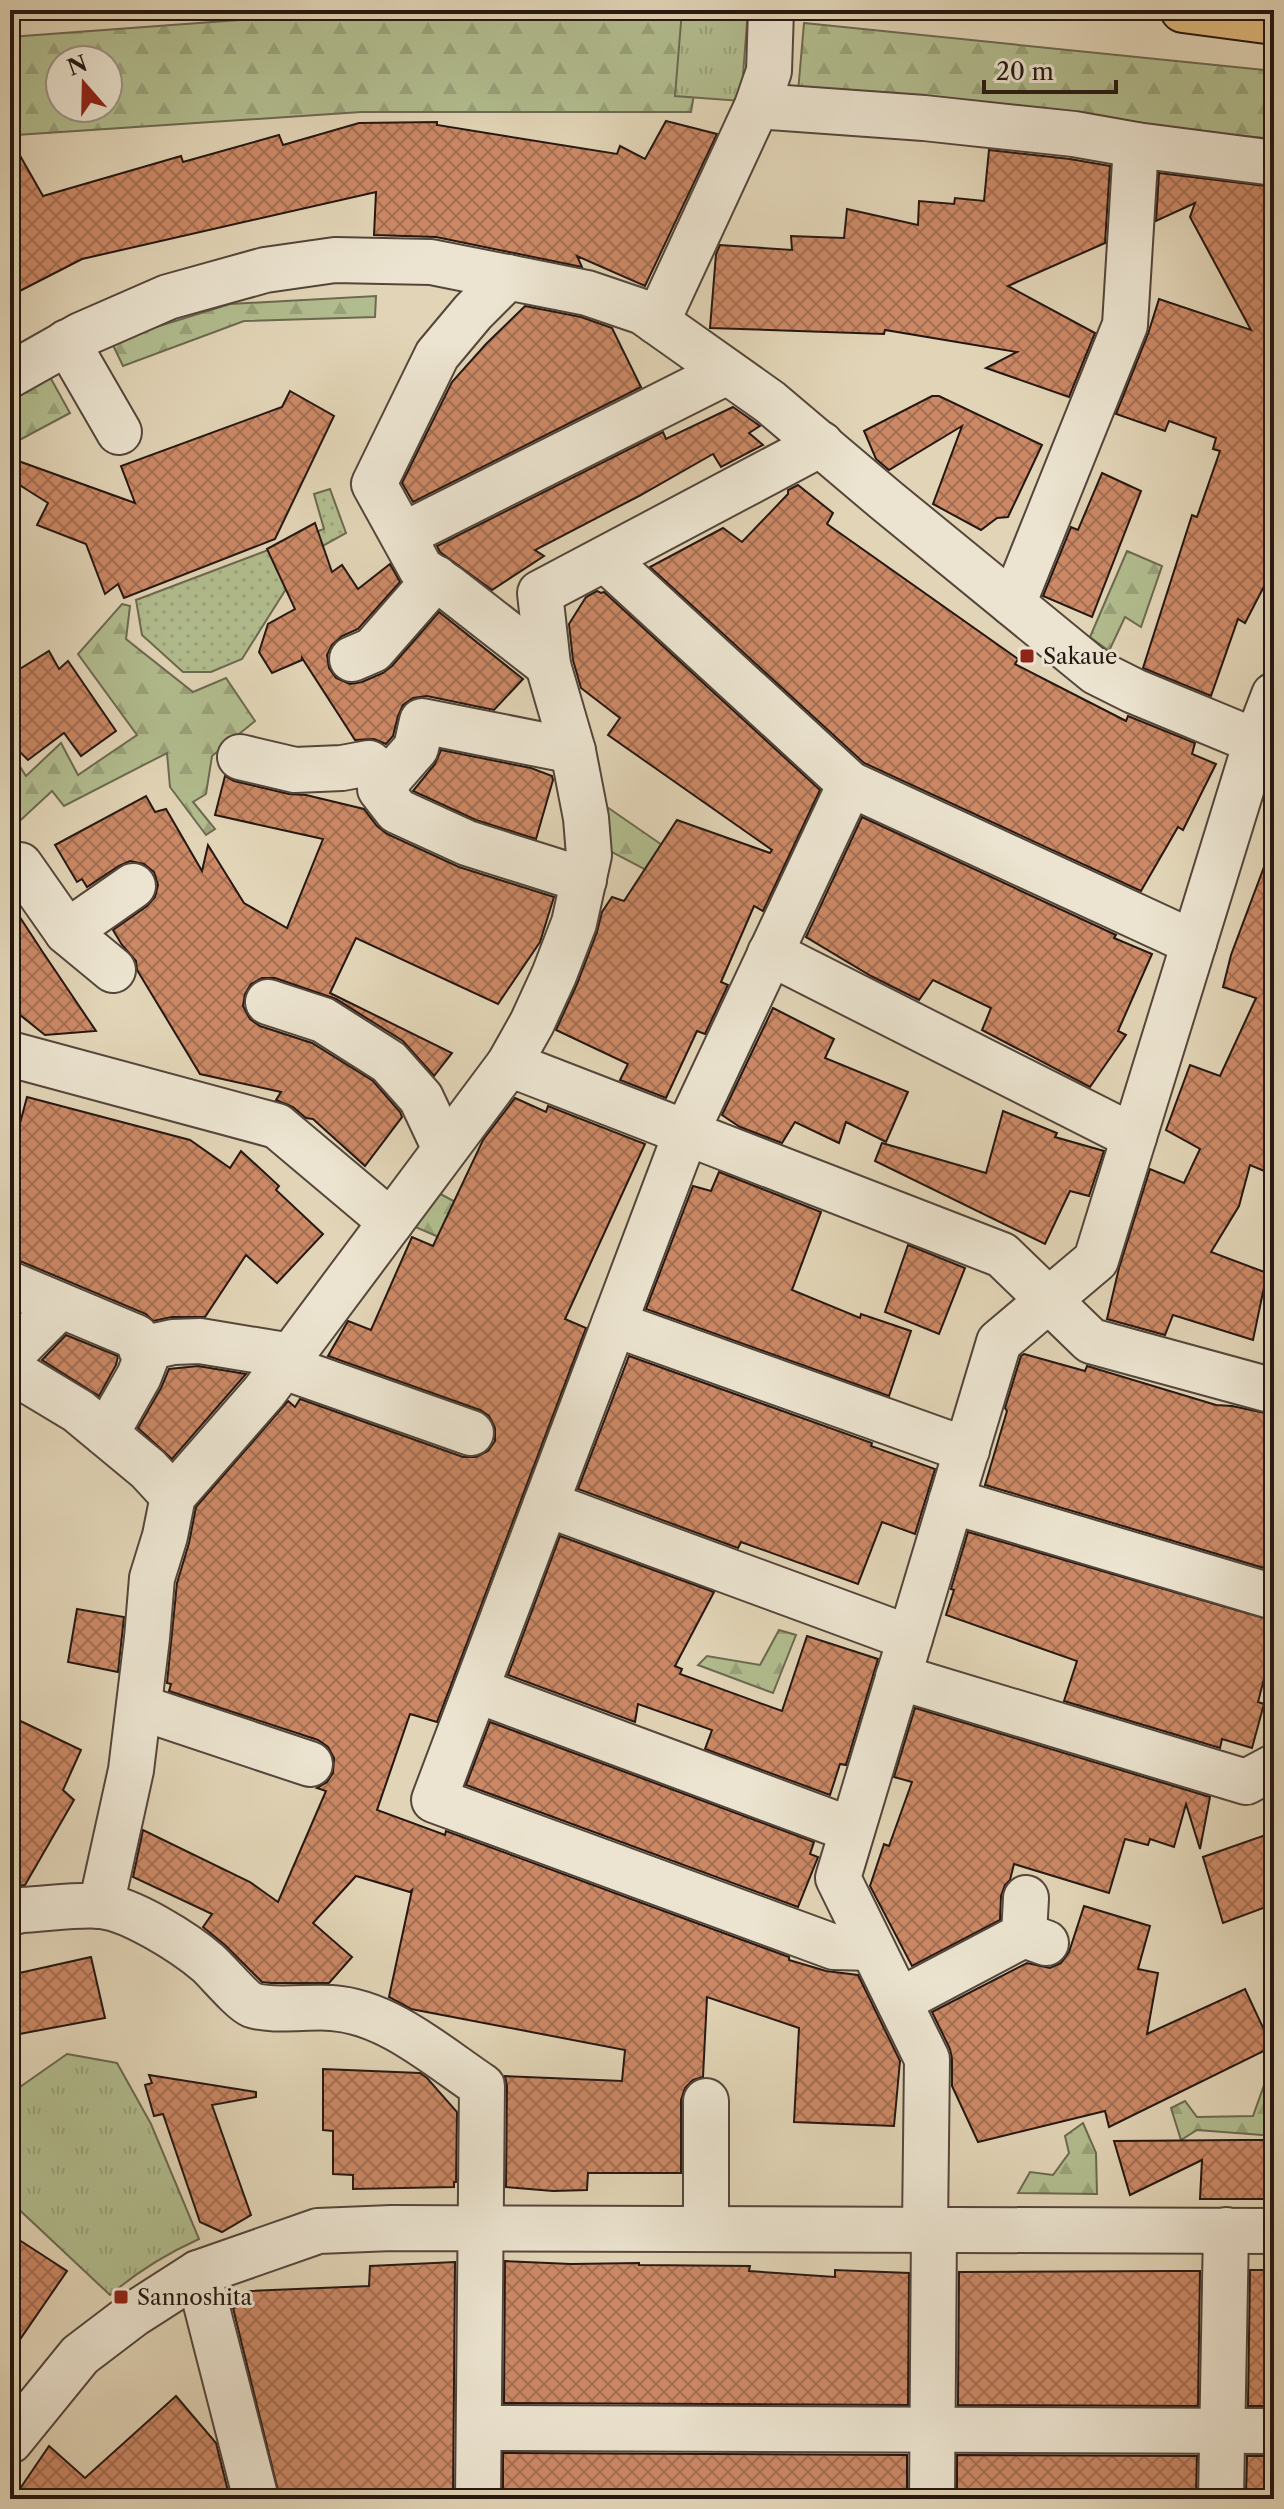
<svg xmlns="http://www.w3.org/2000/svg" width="1284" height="2509" viewBox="0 0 1284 2509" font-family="'Libre Caslon Text',serif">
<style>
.grass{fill:url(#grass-dots);stroke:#6c6a50;stroke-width:2}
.forest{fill:url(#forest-firs);stroke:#6c6a50;stroke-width:2;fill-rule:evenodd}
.park{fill:url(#park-tufts);stroke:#6c6a50;stroke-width:2}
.building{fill:url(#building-cross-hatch);stroke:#251712;stroke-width:2}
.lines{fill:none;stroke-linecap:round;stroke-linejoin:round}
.minor-casing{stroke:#54463b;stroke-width:48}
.highway-casing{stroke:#251712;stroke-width:48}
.minor{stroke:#ece4d0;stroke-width:44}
.highway{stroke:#e1ba7c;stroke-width:44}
.poi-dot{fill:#8f2418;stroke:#ece4d0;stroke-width:3}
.labels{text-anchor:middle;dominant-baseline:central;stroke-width:6;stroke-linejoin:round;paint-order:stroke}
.poi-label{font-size:22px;fill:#251712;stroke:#ece4d0;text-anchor:start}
</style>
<defs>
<pattern id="grass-dots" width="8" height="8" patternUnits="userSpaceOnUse" patternTransform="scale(2)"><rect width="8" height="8" fill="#b2bd8f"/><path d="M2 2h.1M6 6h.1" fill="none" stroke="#99a27a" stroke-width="1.8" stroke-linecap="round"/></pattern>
<pattern id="forest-firs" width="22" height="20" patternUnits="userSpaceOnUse" patternTransform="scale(2)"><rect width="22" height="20" fill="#b2bd8f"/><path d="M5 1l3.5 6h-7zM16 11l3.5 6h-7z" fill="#99a27a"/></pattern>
<pattern id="park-tufts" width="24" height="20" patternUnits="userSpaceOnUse" patternTransform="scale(2)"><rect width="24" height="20" fill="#b2bd8f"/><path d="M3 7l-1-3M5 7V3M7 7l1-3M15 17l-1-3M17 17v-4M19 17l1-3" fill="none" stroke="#99a27a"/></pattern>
<pattern id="building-cross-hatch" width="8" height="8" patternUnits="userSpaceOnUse" patternTransform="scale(2)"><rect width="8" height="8" fill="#cc8966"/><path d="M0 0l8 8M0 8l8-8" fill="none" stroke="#a56f53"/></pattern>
</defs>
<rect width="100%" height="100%" fill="#e2d5b7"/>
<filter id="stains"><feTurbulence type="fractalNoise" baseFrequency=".0025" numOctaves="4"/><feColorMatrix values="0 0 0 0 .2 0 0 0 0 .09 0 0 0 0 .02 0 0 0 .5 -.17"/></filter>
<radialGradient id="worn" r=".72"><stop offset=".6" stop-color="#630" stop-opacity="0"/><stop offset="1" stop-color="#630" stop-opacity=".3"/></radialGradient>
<polygon class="grass" points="330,489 346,533 308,554 242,659 211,672 183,672 142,635 136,600 324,529 314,494"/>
<g class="forest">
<path d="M359 11 743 12 699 64 691 112H361L16 135 10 138V37ZM60 60H108V108H60Z"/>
<polygon points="804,23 1274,71 1274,139 798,92"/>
<polygon points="376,296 375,317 244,321 123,366 111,341 230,304"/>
<polygon points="50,377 70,413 10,445 10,400"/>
<polygon points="1127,551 1162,566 1141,627 1125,617 1109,651 1090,637"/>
<polygon points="122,604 130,606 126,639 193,692 226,678 255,721 212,756 206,794 193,802 215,829 206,835 170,787 167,753 64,806 52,791 10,830 10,768 17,762 26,776 61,743 78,775 137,735 78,654"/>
<polygon points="607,807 678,856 665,880 606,849"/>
<polygon points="435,1191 494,1223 502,1264 413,1226"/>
<polygon points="779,1630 796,1635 773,1693 698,1665 707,1656 760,1665"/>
<polygon points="1273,2060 1274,2136 1197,2130 1181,2140 1171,2108 1185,2101 1197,2117 1253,2116"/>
<polygon points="1083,2123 1096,2153 1097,2194 1018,2193 1030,2172 1053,2175 1069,2153 1065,2136"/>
</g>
<g class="park">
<polygon points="682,10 748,10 741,101 675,96"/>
<path d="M67 2054 117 2063 151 2124 199 2239C166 2254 138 2271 110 2295L10 2201V2094Z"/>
</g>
<g class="building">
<polygon points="666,121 717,134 645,286 577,256 582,267 436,237 374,235 376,192 82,259 10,296 10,138 43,196 181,156 183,162 279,135 283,145 359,123 437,122 437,125 617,154 620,146 645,159"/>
<polygon points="989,150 1070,159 1110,166 1105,243 1008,286 1095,333 1069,397 986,368 1017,352 885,330 884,334 710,328 716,254 720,245 792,250 791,236 844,238 847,209 918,225 919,201 954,204 955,198 984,201"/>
<polygon points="1159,173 1274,187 1274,567 1245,623 1238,619 1211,696 1143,668 1192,515 1197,517 1220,451 1213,449 1216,438 1169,421 1165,431 1116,414 1148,334 1159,299 1251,330 1190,217 1195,203 1156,221"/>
<polygon points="525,306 581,317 612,328 641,387 413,502 402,483 452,382 486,344"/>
<polygon points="290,391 334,416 275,539 124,598 118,584 105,594 86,544 37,525 48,503 10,479 10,458 135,503 121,466 282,407"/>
<polygon points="932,396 939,396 1042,445 1008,517 997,518 981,530 933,504 962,426 889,470 876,459 864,431"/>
<polygon points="733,407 760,426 749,433 763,445 721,467 713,454 639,496 535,550 544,556 492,590 440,552 437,546 663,432 666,439"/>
<polygon points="1102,473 1141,491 1092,617 1043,596 1071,527 1078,530"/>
<polygon points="798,485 833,513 827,524 1018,659 1015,664 1126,721 1128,716 1195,743 1192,754 1216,764 1183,830 1178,827 1141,891 864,763 650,567 723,528 742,542 788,494 788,490"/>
<polygon points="315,523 332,572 342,565 358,589 390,564 400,582 358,629 342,636 332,645 327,655 329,668 336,678 350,684 362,682 383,673 392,666 439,612 523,679 494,710 427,696 413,698 403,705 398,716 393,736 386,744 374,739 355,740 302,658 302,660 272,673 259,652 268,624 295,609 267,549"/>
<polygon points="597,591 601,593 604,592 820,790 763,911 754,906 721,982 728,985 705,1034 697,1031 666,1098 620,1080 628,1064 556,1030 577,984 597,932 602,912 612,897 624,901 677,820 770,853 772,850 608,735 620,718 581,688 573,660 569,624 586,597"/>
<polygon points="49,651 59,669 68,661 116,731 81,756 64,733 28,760 10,742 10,675"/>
<polygon points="441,750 531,768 552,776 553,780 536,839 476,820 413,791 435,764"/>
<polygon points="225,776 234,781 289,794 306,795 364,809 377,826 387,834 459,867 554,897 540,942 498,1004 356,938 330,993 452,1053 434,1076 403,1041 336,999 275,978 262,978 251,984 245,994 243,1006 250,1019 260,1026 312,1043 373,1081 400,1112 402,1117 365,1166 313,1119 306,1118 293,1107 276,1100 281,1092 200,1074 137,970 136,961 122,945 113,930 147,906 155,897 158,885 154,872 144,864 130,861 119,866 87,887 82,879 77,882 55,845 146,796 155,812 166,809 202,871 208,845 244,903 287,928 323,839 215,815"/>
<polygon points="862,817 1116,935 1114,938 1152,954 1118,1031 1126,1035 1090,1087 982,1030 991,1008 933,980 919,1000 871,976 806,937"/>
<polygon points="1270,851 1274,852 1274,1175 1250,1165 1239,1206 1211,1252 1267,1273 1253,1340 1173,1315 1165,1335 1107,1319 1119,1268 1150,1169 1184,1183 1200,1149 1166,1130 1190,1065 1220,1076 1256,998 1223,987 1231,955"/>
<polygon points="10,902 42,951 96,1031 45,1035 10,1007"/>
<polygon points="773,1008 834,1039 825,1058 908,1092 886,1142 846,1122 839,1143 795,1122 782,1143 740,1127 722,1115"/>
<polygon points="27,1097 190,1140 230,1168 241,1151 279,1186 276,1190 323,1234 277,1283 246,1255 205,1317 172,1317 153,1321 146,1314 20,1261 10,1260 10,1161"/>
<polygon points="515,1098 546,1112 548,1106 645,1144 565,1319 586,1328 437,1722 410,1714 377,1810 445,1835 446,1831 789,1957 789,1960 826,1971 858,1975 900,2061 894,2126 794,2122 799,2028 707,1997 703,2077 693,2080 685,2088 681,2100 681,2173 588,2173 587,2190 553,2191 506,2187 507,2086 505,2076 622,2081 625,2050 411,2009 389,1997 412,1890 410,1892 356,1876 313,1923 352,1957 329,1983 271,1983 262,1982 225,1945 203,1927 212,1914 133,1877 143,1830 250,1882 278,1902 326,1791 317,1788 327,1782 333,1773 334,1758 328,1747 318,1740 169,1691 171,1684 167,1683 177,1583 189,1543 196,1507 288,1401 295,1407 300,1399 463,1457 476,1457 488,1451 495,1441 495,1428 489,1416 480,1410 328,1356 348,1321 371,1330 412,1237 433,1246 483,1140"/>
<polygon points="1003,1111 1057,1133 1055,1137 1104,1151 1089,1196 1070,1191 1045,1244 875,1161 882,1143 986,1173"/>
<polygon points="719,1172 821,1212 792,1290 860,1318 861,1314 911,1331 889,1396 646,1309 693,1186 711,1191"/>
<polygon points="908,1245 965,1268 939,1334 885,1312"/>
<polygon points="66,1335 118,1356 116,1365 99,1396 42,1360"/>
<polygon points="1024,1354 1085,1371 1087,1366 1216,1405 1232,1406 1274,1415 1274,1571 985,1485 1007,1411 1005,1408 1021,1356"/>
<polygon points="629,1356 872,1443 871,1446 935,1469 915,1534 882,1522 858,1584 741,1542 738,1548 578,1489"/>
<polygon points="198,1366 246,1374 172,1459 138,1428 161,1388 169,1369"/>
<polygon points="968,1532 1274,1621 1274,1640 1258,1702 1264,1704 1252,1748 1222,1739 1220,1748 1064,1701 1077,1661 946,1615 954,1590 951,1589"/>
<polygon points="560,1536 714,1592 675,1666 682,1669 680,1674 782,1711 807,1636 878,1659 846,1765 840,1764 830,1795 705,1749 712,1730 638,1704 635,1722 508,1675"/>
<polygon points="77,1609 124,1617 118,1672 68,1662"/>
<polygon points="915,1708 1210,1797 1200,1849 1186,1804 1174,1847 1150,1839 1148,1845 1125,1839 1109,1893 1014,1864 1010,1880 1005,1885 1001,1896 1000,1920 912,1966 870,1886 884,1844 889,1846 912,1782 894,1777"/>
<polygon points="10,1716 81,1750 63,1790 74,1800 25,1885 10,1887"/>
<polygon points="490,1722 814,1842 810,1854 818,1857 798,1907 466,1785"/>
<polygon points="1274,1832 1274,1904 1223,1923 1203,1857"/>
<polygon points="1084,1906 1150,1926 1138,1969 1158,1973 1147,2034 1245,1989 1272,2047 1109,2127 1105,2111 978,2142 952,2086 952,2059 950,2049 932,2012 1027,1963 1050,1968 1061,1963 1069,1952"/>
<polygon points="91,1957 105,2018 14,2035 10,2015 10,1975"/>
<polygon points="323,2069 420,2073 427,2078 457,2112 456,2182 454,2182 454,2187 353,2189 353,2175 333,2174 333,2131 323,2130"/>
<polygon points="149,2075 256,2092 256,2097 212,2105 251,2215 222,2232 200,2222 163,2114 154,2116 145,2085 152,2083"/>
<polygon points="1244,2140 1274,2140 1274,2199 1200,2199 1202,2160 1130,2195 1114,2141"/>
<polygon points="10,2234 67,2271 10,2354"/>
<polygon points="505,2261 571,2264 639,2263 639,2265 750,2266 749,2271 835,2277 835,2270 909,2273 908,2405 504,2403"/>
<polygon points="455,2262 453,2499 364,2499 364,2495 280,2499 233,2308 252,2301 248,2291 369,2286 370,2266"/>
<polygon points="1250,2270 1274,2270 1274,2406 1248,2406"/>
<polygon points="1175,2271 1200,2271 1198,2406 958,2405 959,2272"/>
<polygon points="176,2396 216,2443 230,2499 13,2499 49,2446 85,2478"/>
<polygon points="503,2453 907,2455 907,2499 672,2499 555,2494 555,2499 503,2499"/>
<polygon points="957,2455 1197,2456 1196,2496 1123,2499 957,2499"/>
<polygon points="1247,2456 1274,2456 1274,2493 1246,2494"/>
</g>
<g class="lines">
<defs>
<g id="minor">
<polyline points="757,106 924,118 1074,134 1136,145 1274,163"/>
<polyline points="508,277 473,312 437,355 374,484 421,569 448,587 548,665"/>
<polyline points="657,322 757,106 769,71 771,10"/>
<polyline points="67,342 119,432"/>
<polyline points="10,375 81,335 168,297 265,270 335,260 431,262 587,293 643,312 770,402 887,501 1096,672 1134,691 1274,749"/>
<polyline points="403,535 727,372"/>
<polyline points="605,559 850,784 1194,943"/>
<polyline points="1013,604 1125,325 1136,145"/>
<polyline points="352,659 373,650 436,578"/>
<polyline points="573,751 422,721 416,748 380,789 397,811 467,843 584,880"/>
<polyline points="240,757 295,770 342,768 369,763 389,779"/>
<polyline points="850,784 686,1133 434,1800 834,1947 872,1948"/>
<polyline points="10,870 20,865 67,932 113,970"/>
<polyline points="67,932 133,886"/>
<polyline points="770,953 1134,1137"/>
<polyline points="268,1002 323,1020 389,1062 421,1098 445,1149"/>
<polyline points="10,1054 277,1126 391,1222"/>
<polyline points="509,1064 1002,1255 1091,1341 1274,1391"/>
<polyline points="10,1284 136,1337 146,1358 139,1376 106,1434"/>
<polyline points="614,1324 967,1450"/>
<polyline points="141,1349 173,1342 200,1341 291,1356"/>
<polyline points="10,1356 60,1306"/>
<polyline points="284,1367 471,1433"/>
<polyline points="10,1370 78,1411 148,1469 173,1496"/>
<polyline points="951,1501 1274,1597"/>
<polyline points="546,1504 910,1638"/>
<polyline points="898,1677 1246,1782 1274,1767"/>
<polyline points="476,1690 852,1830"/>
<polyline points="139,1707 310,1764"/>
<polyline points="1026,1898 1024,1935 1046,1943"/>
<polyline points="101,1906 131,1770 147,1638 152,1578 165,1536 173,1496 264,1392 509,1064 532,1023 554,975 574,923 589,855 586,818 573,751 548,665 540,593 821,444"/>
<path d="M10 1913 22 1910C47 1909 76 1904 101 1906 131 1909 185 1943 208 1963 218 1972 242 2001 252 2005 270 2012 311 2006 332 2008 388 2012 437 2056 482 2086L478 2499"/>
<polyline points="899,2001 1024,1935"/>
<polyline points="706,2228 706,2101"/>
<polyline points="925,2228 927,2059 838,1878 999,1342 1096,1260 1256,742 1274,695"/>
<polyline points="198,2273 256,2499"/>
<polyline points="480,2428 1274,2431"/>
<polyline points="10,2441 80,2355 134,2314 198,2273 318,2231 392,2228 1274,2231"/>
<polyline points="932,2499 934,2229"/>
<polyline points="1221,2499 1226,2230"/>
</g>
<polyline id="highway" points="1183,10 1274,22"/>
</defs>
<use href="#minor" class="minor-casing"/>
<use href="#highway" class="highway-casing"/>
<use href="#minor" class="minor"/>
<use href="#highway" class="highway"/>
</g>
<g class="poi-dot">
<rect x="1019" y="648" width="16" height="16" rx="4"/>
<rect x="113" y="2289" width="16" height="16" rx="4"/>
</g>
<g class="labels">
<g class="poi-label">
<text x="1043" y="656">Sakaue</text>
<text x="137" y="2297">Sannoshita</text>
</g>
</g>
<rect width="1284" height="2509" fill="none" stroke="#e2d5b7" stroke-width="40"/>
<rect x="12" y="12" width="1260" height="2485" fill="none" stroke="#251712" stroke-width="4"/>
<rect x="20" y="20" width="1244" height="2469" fill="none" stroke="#251712" stroke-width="2"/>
<g transform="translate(84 84) rotate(340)"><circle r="38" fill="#ece4d0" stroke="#9c9284" stroke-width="2"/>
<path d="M0-6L14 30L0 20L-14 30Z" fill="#8f2418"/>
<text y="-12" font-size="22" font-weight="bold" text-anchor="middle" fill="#251712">N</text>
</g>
<path d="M984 80v12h132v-12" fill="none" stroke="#251712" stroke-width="4"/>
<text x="996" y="80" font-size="24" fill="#251712" stroke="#ece4d0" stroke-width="6" paint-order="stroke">20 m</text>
<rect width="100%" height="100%" filter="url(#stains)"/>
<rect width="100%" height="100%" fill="url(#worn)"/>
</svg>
